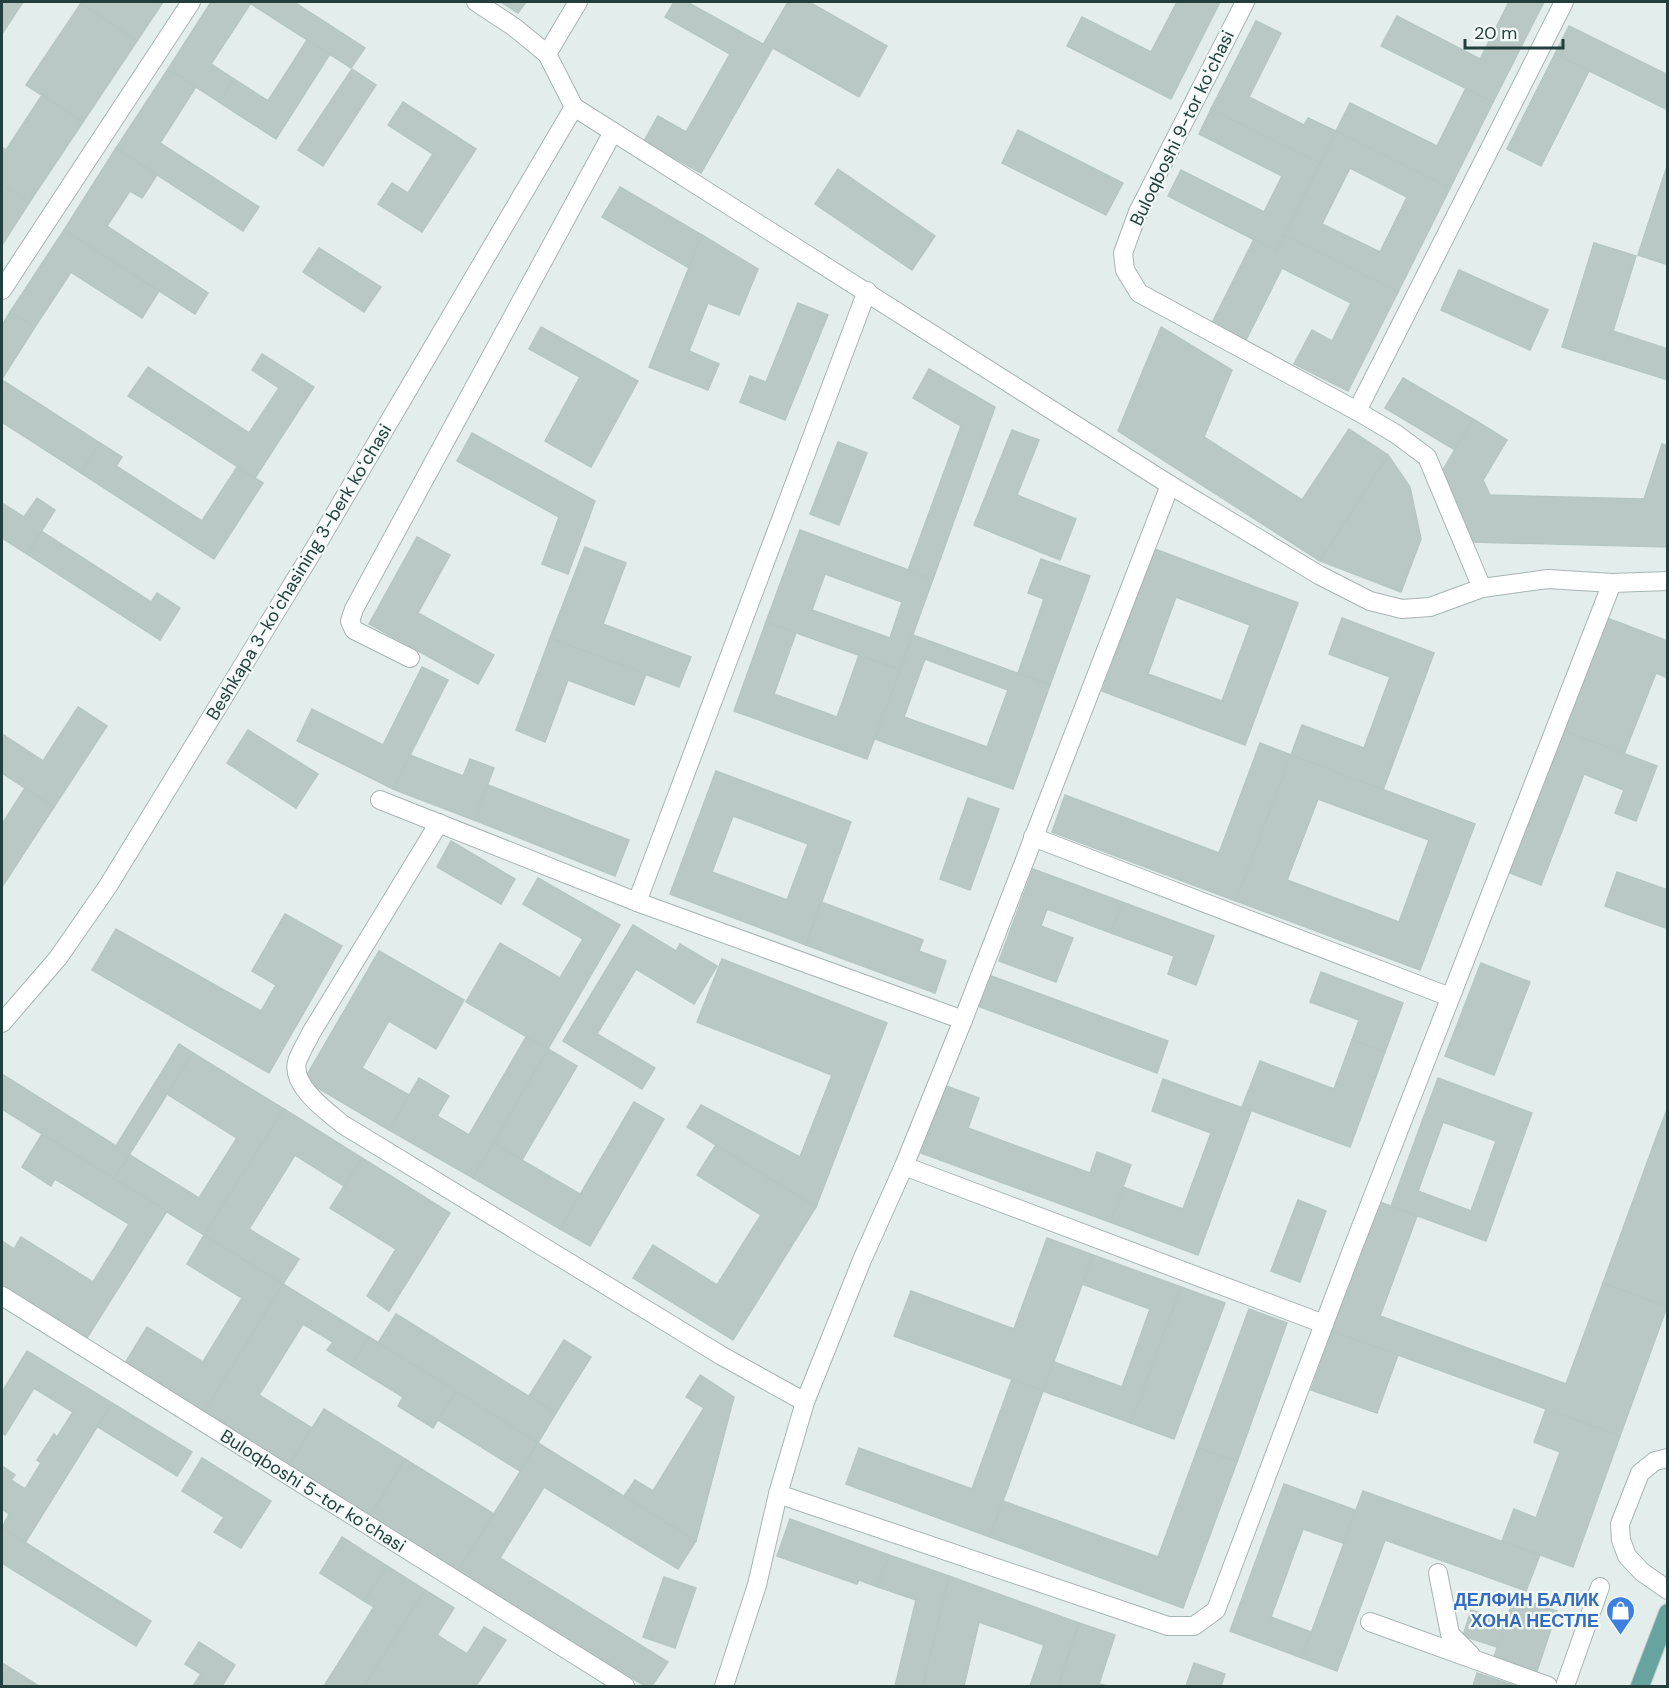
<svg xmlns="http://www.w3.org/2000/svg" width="1669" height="1688" viewBox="0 0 1669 1688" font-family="'DM Sans',sans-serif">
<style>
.building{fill:#b9c8c4;stroke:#b6c7c3;stroke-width:1.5;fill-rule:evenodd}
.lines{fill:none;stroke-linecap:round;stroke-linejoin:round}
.minor-casing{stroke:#a6b5b3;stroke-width:20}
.major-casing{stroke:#c1c9c9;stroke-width:20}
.minor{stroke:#fff;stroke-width:18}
.major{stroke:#67a39f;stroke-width:18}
.labels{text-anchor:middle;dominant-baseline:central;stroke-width:4.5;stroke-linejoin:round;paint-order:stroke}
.street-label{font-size:18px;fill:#233f3d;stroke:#f4faf8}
.shop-label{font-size:18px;font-weight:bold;fill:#366cbe;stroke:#f4faf8;text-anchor:end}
</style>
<rect width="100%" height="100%" fill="#e3edeb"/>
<g class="building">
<polygon points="2,2 23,2 2,34"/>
<polygon points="79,2 163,2 137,41"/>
<polygon points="211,2 248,2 251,3 211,64 234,79 219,102 168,69"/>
<polygon points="248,2 294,2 365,48 351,68"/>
<polygon points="501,2 526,2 518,13"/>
<polygon points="674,2 687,2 772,49 701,173 644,141 658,116 686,132 730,54 665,17"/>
<polygon points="788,2 809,2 887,46 859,97 764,43"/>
<polygon points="1177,2 1220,2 1171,99 1067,46 1082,17 1151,52"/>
<polygon points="1509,2 1544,2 1493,102 1381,46 1397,16 1480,59"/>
<polygon points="81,3 137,41 83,122 26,85"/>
<polygon points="1256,21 1281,33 1249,97 1304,125 1308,118 1336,131 1320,163 1211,109"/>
<polygon points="1569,26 1666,74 1668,71 1668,110 1555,54"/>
<polygon points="307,40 330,54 276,139 219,102 234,79 268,101"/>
<polygon points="1555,54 1589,71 1541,166 1507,149"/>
<polygon points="168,69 196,87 160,143 259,207 243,231 116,148"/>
<polygon points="352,69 376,85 323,166 298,150"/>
<polygon points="1466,88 1493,102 1450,188 1336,131 1350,103 1437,146"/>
<polygon points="42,95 83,122 29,203 2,184 2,147 6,150"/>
<polygon points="403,102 476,149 422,232 378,204 392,183 408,193 433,154 388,125"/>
<polygon points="1211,109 1320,163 1276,251 1168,196 1181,170 1264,212 1282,176 1199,134"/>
<polygon points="1018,130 1123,183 1106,215 1002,163"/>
<path d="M1336 131 1450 188 1398 292 1284 235ZM1350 168 1407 197 1380 252 1322 224Z"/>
<polygon points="116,148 157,175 142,198 130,191 107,226 208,293 195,314 64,230"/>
<polygon points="838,169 935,236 912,270 815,204"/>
<polygon points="1666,169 1668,170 1668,265 1638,255"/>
<polygon points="2,184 29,203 2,245"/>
<polygon points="620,187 702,235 689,268 602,217"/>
<polygon points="64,230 159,291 142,318 71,272 35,327 10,312"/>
<polygon points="702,235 758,269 739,315 708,303 689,351 719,364 708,390 649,367"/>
<polygon points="1284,235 1398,292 1348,391 1294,364 1312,330 1332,341 1351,303 1282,268 1246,340 1212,323 1254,239 1276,251"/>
<polygon points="1594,243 1636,256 1613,331 1668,349 1668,380 1562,347"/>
<polygon points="319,248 381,287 364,312 303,272"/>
<polygon points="1459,270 1548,310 1530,350 1441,310"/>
<polygon points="798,303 828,315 785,420 740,402 750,376 766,382"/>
<polygon points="10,312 35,327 2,379 2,325"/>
<polygon points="541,327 638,381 591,467 545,441 580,377 529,349"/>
<polygon points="1161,327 1232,370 1204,437 1302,500 1349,429 1388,455 1320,561 1118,431"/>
<polygon points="262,354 314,387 255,478 128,396 148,367 249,433 279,388 252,370"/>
<polygon points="929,369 995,407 933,579 908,570 961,426 913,398"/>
<polygon points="1403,378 1473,419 1455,450 1385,408"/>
<polygon points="2,380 100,443 81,473 2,422"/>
<polygon points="1473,419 1507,440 1483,480 1490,495 1644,499 1662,444 1668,446 1668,547 1472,542 1441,473"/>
<polygon points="1012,430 1039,440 1017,495 1076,519 1060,560 974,525"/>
<polygon points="472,433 595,501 568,574 542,564 559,517 457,461"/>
<polygon points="838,442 867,453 839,525 810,514"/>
<polygon points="100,443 122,457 116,466 202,521 237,467 263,483 214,559 81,473"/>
<polygon points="1388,455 1410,487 1421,539 1401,592 1320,561"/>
<polygon points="37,498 55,510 27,554 2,538 2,503 24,517"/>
<path d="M800 530 933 579 900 670 766 622ZM825 574 902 602 890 638 812 610Z"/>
<polygon points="41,531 151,602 157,593 180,608 160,640 27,554"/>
<polygon points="417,537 450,555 418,613 494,655 478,684 369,624"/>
<polygon points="585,547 626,563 603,624 691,657 679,687 550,638"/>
<path d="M1155 549 1298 603 1245 745 1102 691ZM1176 597 1250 625 1222 701 1148 674Z"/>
<polygon points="1041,559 1090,576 1050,685 1018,673 1044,599 1028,593"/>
<polygon points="1342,618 1434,653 1383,790 1291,755 1302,725 1364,748 1390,677 1329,654"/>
<polygon points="1607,618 1668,641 1668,678 1656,673 1624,754 1563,730"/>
<polygon points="766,622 796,633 774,694 837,717 859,655 900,670 867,759 734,711"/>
<path d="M913 635 1050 685 1013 789 875 739ZM925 659 1008 690 987 747 904 717Z"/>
<polygon points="550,638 646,674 634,705 568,680 545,742 516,730"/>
<polygon points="422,667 448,680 393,789 297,741 312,709 383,745"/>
<polygon points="78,707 107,726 54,807 2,773 2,734 43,761"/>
<polygon points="248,730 318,774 296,808 227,763"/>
<polygon points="1563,730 1657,766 1636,821 1615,813 1624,790 1584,774 1541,885 1508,872"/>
<polygon points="1260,743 1291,755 1236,901 1052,832 1065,795 1219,853"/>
<polygon points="410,755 463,776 470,759 494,768 474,820 393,789"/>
<path d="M1291 755 1475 824 1420 970 1236 901ZM1318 799 1429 840 1399 922 1287 880Z"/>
<path d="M716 771 851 822 806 945 670 894ZM733 816 808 844 787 900 712 872Z"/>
<polygon points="488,785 629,840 615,876 474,820"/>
<polygon points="25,788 54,807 2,887 2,824"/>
<polygon points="968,798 999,809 970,890 940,879"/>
<polygon points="451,841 515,879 501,904 437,867"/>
<polygon points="1033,869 1122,902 1111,933 1047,909 1041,926 1073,938 1056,982 999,961"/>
<polygon points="1617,872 1668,890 1668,929 1605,906"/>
<polygon points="538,878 620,925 548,1049 466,1002 500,943 560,978 583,939 523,904"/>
<polygon points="821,902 923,940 919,951 946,961 935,993 806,945"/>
<polygon points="1122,902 1214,936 1196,985 1168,974 1174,956 1111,933"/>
<polygon points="285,914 342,946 269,1073 92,970 116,929 261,1011 276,985 252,971"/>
<polygon points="633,925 676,951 680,944 717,966 694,1004 636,969 597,1034 655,1068 642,1089 563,1041"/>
<polygon points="379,951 464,1000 436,1049 389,1021 362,1068 409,1095 389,1130 304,1080"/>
<polygon points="722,959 887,1023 816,1207 687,1127 701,1105 800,1157 832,1075 697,1022"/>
<polygon points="1481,963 1530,982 1494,1075 1445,1056"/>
<polygon points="1321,972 1403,1003 1385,1052 1352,1040 1359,1020 1310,1002"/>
<polygon points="986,974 1168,1041 1157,1073 975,1005"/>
<polygon points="526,1037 548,1049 473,1178 389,1130 419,1078 449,1096 437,1116 469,1135"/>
<polygon points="1352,1040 1385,1052 1350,1147 1242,1107 1260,1061 1334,1089"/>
<polygon points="179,1044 193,1053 114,1179 2,1109 2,1074 116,1146"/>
<polygon points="548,1049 577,1066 522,1160 493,1143"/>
<polygon points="193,1053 284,1109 204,1235 114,1179 130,1155 199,1198 237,1138 167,1094"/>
<path d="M1438 1078 1532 1113 1486 1241 1391 1206ZM1443 1122 1496 1141 1471 1211 1418 1191Z"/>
<polygon points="1163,1079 1251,1111 1198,1255 1110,1222 1123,1187 1183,1209 1211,1133 1152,1111"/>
<polygon points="946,1086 979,1098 968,1128 1090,1173 1097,1152 1131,1165 1110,1222 921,1153"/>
<polygon points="634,1102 664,1119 590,1246 560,1229"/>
<polygon points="1668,1107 1668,1136 1658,1133"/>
<polygon points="284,1109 362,1158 344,1186 295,1155 249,1229 299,1259 283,1284 204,1235"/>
<polygon points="1658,1133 1668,1136 1667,1307 1603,1283"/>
<polygon points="42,1134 167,1211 87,1338 2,1285 2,1241 14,1249 21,1237 93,1282 129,1224 55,1179 51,1186 22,1167"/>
<polygon points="493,1143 580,1194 560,1229 473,1178"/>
<polygon points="716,1145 816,1207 733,1340 633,1278 653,1245 717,1285 761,1215 697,1175"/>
<polygon points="362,1158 450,1213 389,1311 367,1296 396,1249 330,1208"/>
<polygon points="1298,1200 1326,1211 1300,1282 1271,1271"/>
<polygon points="1380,1202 1417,1216 1380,1316 1566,1384 1603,1283 1667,1307 1620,1436 1332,1331"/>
<polygon points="204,1235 283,1284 204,1412 125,1363 147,1327 203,1362 242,1298 187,1264"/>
<polygon points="1047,1238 1093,1255 1043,1391 894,1336 911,1291 1014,1329"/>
<polygon points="1093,1255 1181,1287 1131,1423 1043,1391 1054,1362 1122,1387 1150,1309 1082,1284"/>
<polygon points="283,1284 369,1337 351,1365 327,1350 333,1342 303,1324 259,1395 312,1428 289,1465 204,1412"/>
<polygon points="1181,1287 1225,1303 1174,1439 1131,1423"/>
<polygon points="1249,1309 1287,1323 1237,1462 1198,1448"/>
<polygon points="396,1314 556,1413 538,1443 378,1343"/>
<polygon points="1332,1331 1398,1355 1377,1413 1311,1390"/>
<polygon points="369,1337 456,1391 433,1428 398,1406 403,1397 351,1365"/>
<polygon points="564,1340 591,1357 556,1413 529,1396"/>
<polygon points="27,1351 112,1403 25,1543 2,1528 9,1514 2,1509 2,1466 15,1475 11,1480 25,1489 41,1463 37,1460 54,1434 57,1437 73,1412 34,1388 5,1435 2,1432 2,1392"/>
<polygon points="700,1375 734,1397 696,1541 624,1496 635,1480 653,1491 704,1408 686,1397"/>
<polygon points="1012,1379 1043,1391 990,1537 846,1484 859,1448 972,1489"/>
<polygon points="456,1391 538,1443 520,1471 438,1420"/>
<polygon points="112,1403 192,1452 177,1476 98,1427"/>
<polygon points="324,1409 405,1459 370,1516 289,1465"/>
<polygon points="1546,1409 1620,1436 1573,1567 1502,1541 1514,1509 1536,1518 1560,1452 1534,1442"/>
<polygon points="538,1443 696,1541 678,1569 544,1487 500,1558 668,1662 652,1686 645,1686 458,1571"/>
<polygon points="1198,1448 1237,1462 1183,1608 990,1537 1003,1501 1158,1557"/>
<polygon points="202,1458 271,1501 241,1548 214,1532 224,1517 182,1491"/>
<polygon points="405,1459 494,1514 458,1571 370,1516"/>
<polygon points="1284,1484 1355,1510 1343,1543 1303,1529 1271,1617 1311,1632 1302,1658 1230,1631"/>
<polygon points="1363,1491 1540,1555 1526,1591 1385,1540 1337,1671 1302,1658"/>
<polygon points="790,1519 889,1555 878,1587 859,1580 857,1584 777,1556"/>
<polygon points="2,1528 151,1621 136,1646 2,1563"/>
<polygon points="342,1537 387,1566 364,1601 320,1573"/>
<polygon points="889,1555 949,1576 923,1686 895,1686 916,1600 878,1587"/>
<polygon points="387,1566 425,1590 364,1686 324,1686 374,1607 364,1601"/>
<polygon points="949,1576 1079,1623 1058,1686 1030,1686 1044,1645 979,1622 964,1686 923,1686"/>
<polygon points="664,1577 696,1588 675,1648 643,1637"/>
<polygon points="425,1590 454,1608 437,1635 467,1654 484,1627 506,1640 476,1686 364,1686"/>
<polygon points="1514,1597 1557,1611 1537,1671 1494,1657"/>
<polygon points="1471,1610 1506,1621 1497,1647 1463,1636"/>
<polygon points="1079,1623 1115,1635 1099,1684 1108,1686 1058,1686"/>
<polygon points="199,1642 235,1665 222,1686 193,1686 201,1674 185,1664"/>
<polygon points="2,1663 39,1686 2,1686"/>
<polygon points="1194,1663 1225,1674 1221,1686 1186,1686"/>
<polygon points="1477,1673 1516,1686 1473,1686"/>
</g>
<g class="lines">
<defs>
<g id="minor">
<polyline points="476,2 514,27 547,54 574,107 1170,485 1319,575 1370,601 1402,609 1430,607 1482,588 1548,579 1612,583 1668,581"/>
<polyline points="1245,2 1138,212 1123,253 1125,270 1139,293 1357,411 1396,434 1427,457 1482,588"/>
<polyline points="547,54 578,2"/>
<polyline points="2,290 191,2"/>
<polyline points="1357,411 1564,2"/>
<polyline points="410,658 354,630 350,621 354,609 613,132"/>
<polyline points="380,800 637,902 963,1020"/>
<path d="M439 823 311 1033C307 1042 300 1052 297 1062 291 1086 327 1111 342 1124L722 1356 805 1402"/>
<polyline points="1033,837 1450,997"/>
<polyline points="637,902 867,291"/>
<polyline points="2,1023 58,958 108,886 157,806 316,546 574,107"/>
<polyline points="904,1166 1324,1324"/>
<polyline points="2,1296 625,1686"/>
<polyline points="1668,1458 1655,1461 1640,1473 1620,1524 1621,1540 1627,1556 1642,1572 1668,1590"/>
<polyline points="778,1494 1168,1626 1194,1626 1216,1610 1352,1250 1612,583"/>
<polyline points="1438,1573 1450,1634 1471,1655"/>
<polyline points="1370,1622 1548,1686"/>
<polyline points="724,1686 757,1585 778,1494 805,1402 862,1260 904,1166 963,1020 1170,485"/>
<polyline points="1565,1686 1600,1587"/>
</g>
<polyline id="major" points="1640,1686 1668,1613"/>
</defs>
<use href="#minor" class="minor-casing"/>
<use href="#major" class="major-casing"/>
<use href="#minor" class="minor"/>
<use href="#major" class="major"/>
</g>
<defs>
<symbol id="shop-pin" viewBox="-11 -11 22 30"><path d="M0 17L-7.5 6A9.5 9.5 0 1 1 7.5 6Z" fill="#3f7fe0" stroke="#f4faf8"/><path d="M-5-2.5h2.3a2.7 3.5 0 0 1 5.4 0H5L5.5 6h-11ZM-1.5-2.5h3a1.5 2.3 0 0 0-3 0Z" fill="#fff"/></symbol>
</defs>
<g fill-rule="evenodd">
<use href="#shop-pin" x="1604" y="1594" width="33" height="45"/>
</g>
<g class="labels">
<g class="street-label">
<text transform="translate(1182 128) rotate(-64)">Buloqboshi 9-tor koʻchasi</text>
<text transform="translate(299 572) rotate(-59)">Beshkapa 3-koʻchasining 3-berk koʻchasi</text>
<text transform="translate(313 1491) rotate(32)">Buloqboshi 5-tor koʻchasi</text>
</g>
<g class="shop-label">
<text x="1599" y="1600">ДЕЛФИН БАЛИК<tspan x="1599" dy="21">ХОНА НЕСТЛЕ</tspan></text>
</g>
</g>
<rect width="1669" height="1688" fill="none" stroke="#233f3d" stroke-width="6"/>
<path d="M1465 39v9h98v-9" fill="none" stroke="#233f3d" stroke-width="3"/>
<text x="1474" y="39" font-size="18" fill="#233f3d" stroke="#f4faf8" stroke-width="4.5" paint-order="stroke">20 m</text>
</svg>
